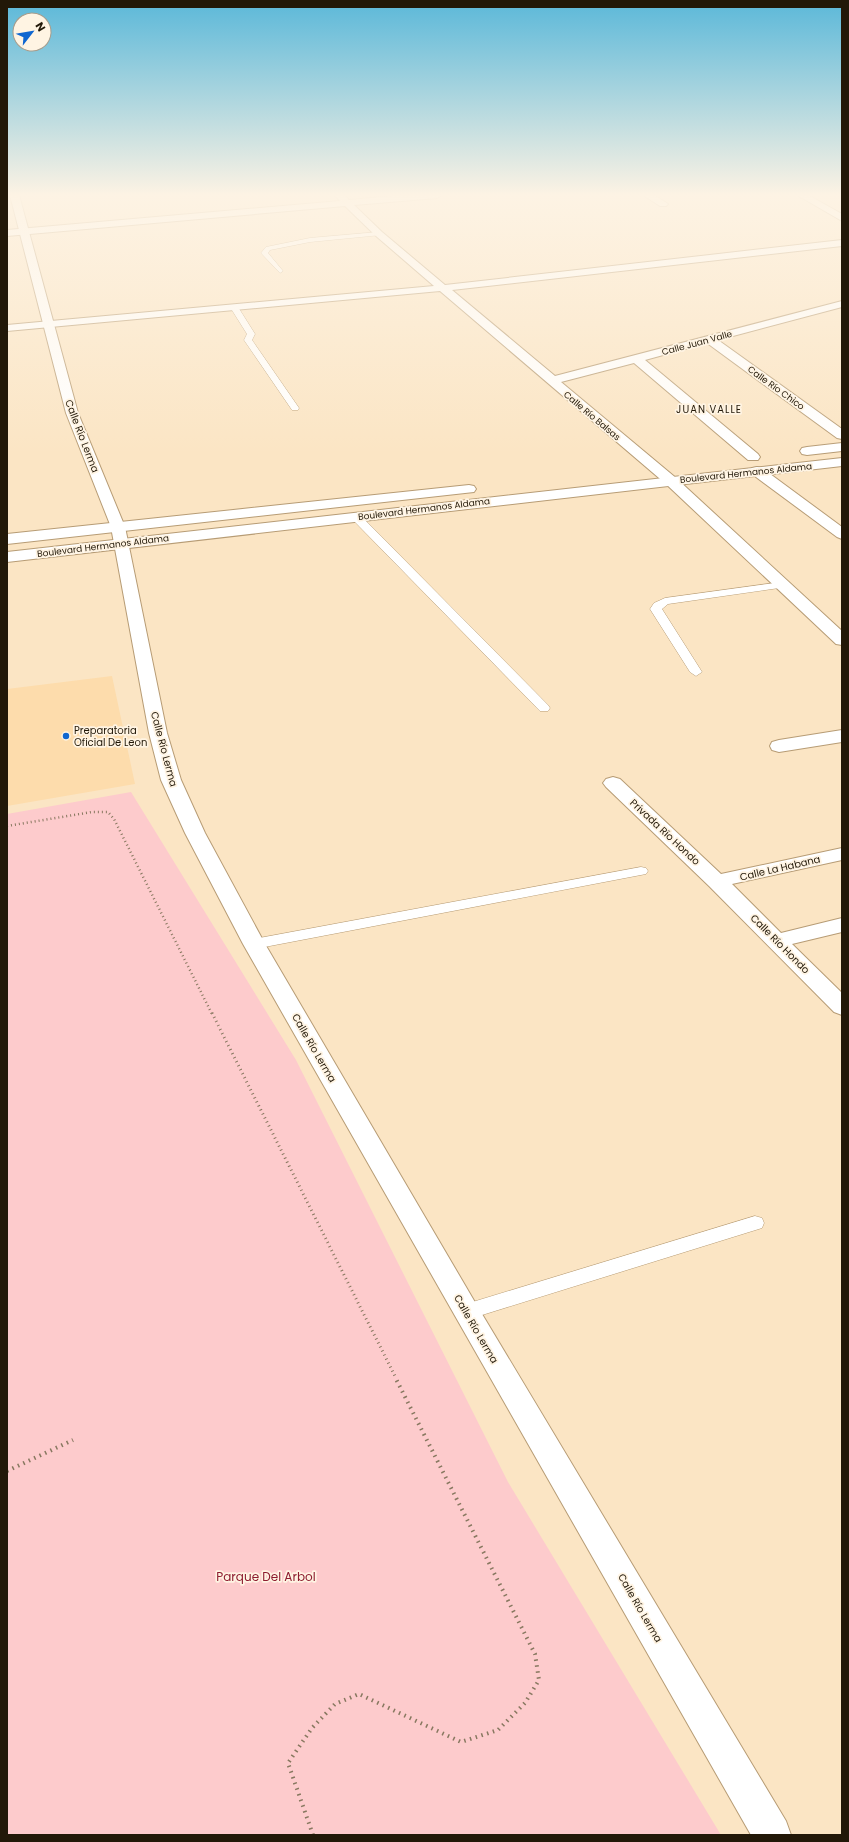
<svg xmlns="http://www.w3.org/2000/svg" width="849" height="1842" viewBox="0 0 849 1842" font-family="Poppins,sans-serif">
<style>
.built{fill:#fddcac}
.green{fill:#fdcbcc}
.lines{fill:none;stroke-linecap:round;stroke-linejoin:round}
.service-casing{stroke:#b79c75;stroke-width:1}
.minor-casing{stroke:#b79c75;stroke-width:2}
.tertiary-casing{stroke:#b79c75;stroke-width:2}
.primary-casing{stroke:#b79c75;stroke-width:2}
.path-far2{stroke:#887860;stroke-width:2.5;stroke-dasharray:1 3;stroke-linecap:butt}
.path-far1{stroke:#887860;stroke-width:3;stroke-dasharray:1 3.5;stroke-linecap:butt}
.path{stroke:#887860;stroke-width:4;stroke-dasharray:1.5 4.5;stroke-linecap:butt}
.service{fill:#fff;fill-rule:evenodd}
.minor{fill:#fff;fill-rule:evenodd}
.tertiary{fill:#fff;fill-rule:evenodd}
.primary{fill:#fff;fill-rule:evenodd}
.poi-dot{fill:#0f66d0;stroke:#fff4e3;stroke-width:1.5}
.labels{text-anchor:middle;dominant-baseline:central;stroke-width:3.5;stroke-linejoin:round;paint-order:stroke}
.far-street-label{font-size:9px;fill:#221808;stroke:#fff4e3}
.far-quarter-label{font-size:10px;letter-spacing:1px;fill:#221808;stroke:#fff4e3}
.street-label{font-size:10px;fill:#221808;stroke:#fff4e3}
.poi-label{font-size:10px;fill:#221808;stroke:#fff4e3;text-anchor:start}
.near-park-label{font-size:12px;fill:#8d1c2f;stroke:#fff4e3}
</style>
<rect width="100%" height="100%" fill="#fbe5c4"/>
<polygon class="built" points="112,676 135,784 7,806 7,689"/>
<polygon class="green" points="131,792 296,1060 508,1482 721,1835 7,1835 7,814"/>
<g class="lines">
<defs>
<g id="service">
<polygon points="379,232 382,234 381,235 310,242 270,250 268,253 283,271 280,273 261,253 266,247 310,238"/>
<polygon points="231,305 238,307 255,334 252,340 299,408 298,410 292,410 244,340 247,334 230,307"/>
<polygon points="356,514 360,515 548,705 550,708 548,711 540,711 352,519 351,517"/>
<polygon points="782,582 787,585 786,587 668,604 662,609 702,672 696,676 690,672 650,609 654,603 665,598"/>
<polygon points="641,867 646,868 648,871 646,874 254,949 249,947 246,944 249,941 254,939"/>
<polygon points="755,1216 762,1218 764,1223 762,1228 466,1320 459,1318 456,1312 459,1306 466,1304"/>
</g>
<g id="minor">
<polygon points="335,195 344,195 349,200 404,195 441,195 437,198 354,205 382,232 445,285 842,240 842,246 452,290 555,376 842,301 842,307 718,340 842,429 842,439 837,438 707,343 645,360 758,454 760,457 758,460 748,460 634,363 561,382 676,478 842,631 842,645 836,644 666,484 440,291 7,331 7,325 434,286 376,236 345,206 7,236 7,230 340,201"/>
<polygon points="643,195 654,195 668,204 666,206 660,206"/>
<polygon points="797,195 808,195 842,214 842,221"/>
<polygon points="757,467 762,468 842,527 842,539 837,537 752,474 750,471 752,468"/>
<polygon points="842,730 842,742 779,752 772,750 770,746 772,742 779,740"/>
<polygon points="613,777 620,779 721,874 842,848 842,860 732,884 781,933 842,918 842,932 792,944 842,993 842,1015 834,1012 709,886 606,787 603,783 606,779"/>
</g>
<polygon id="tertiary" points="10,195 19,195 78,413 125,527 167,733 181,780 205,833 265,944 476,1304 786,1821 791,1835 751,1835 243,944 185,833 161,780 149,733 111,527 66,413"/>
<g id="primary">
<polygon points="842,443 842,451 807,455 802,454 800,451 802,448 807,447"/>
<polygon points="842,458 842,466 7,562 7,552"/>
<polygon points="469,485 474,486 476,489 474,492 7,544 7,534"/>
</g>
</defs>
<use href="#service" class="service-casing"/>
<use href="#minor" class="minor-casing"/>
<use href="#tertiary" class="tertiary-casing"/>
<use href="#primary" class="primary-casing"/>
<polyline class="path-far2" points="7,826 92,812 108,812 114,819 212,1014"/>
<polyline class="path-far1" points="212,1013 396,1378"/>
<g class="path">
<polyline points="7,1471 73,1440"/>
<polyline points="313,1835 288,1763 312,1728 335,1704 359,1694 461,1742 498,1730 525,1703 539,1680 535,1654 395,1377"/>
</g>
<use href="#service" class="service"/>
<use href="#minor" class="minor"/>
<use href="#tertiary" class="tertiary"/>
<use href="#primary" class="primary"/>
</g>
<linearGradient id="sky" x2="0" y2="1"><stop stop-color="#5bb8d9"/><stop offset="0.43" stop-color="#fdf3e4"/><stop offset="1" stop-color="#fdf3e4" stop-opacity="0"/></linearGradient>
<rect width="849" height="453" fill="url(#sky)"/>
<circle class="poi-dot" cx="66" cy="736" r="4"/>
<g class="labels">
<g class="far-street-label">
<text transform="translate(697 343) rotate(-15)">Calle Juan Valle</text>
<text transform="translate(776 388) rotate(36)">Calle Río Chico</text>
<text transform="translate(592 416) rotate(40)">Calle Río Balsas</text>
<text transform="translate(746 473) rotate(-6)">Boulevard Hermanos Aldama</text>
<text transform="translate(424 509) rotate(-7)">Boulevard Hermanos Aldama</text>
<text transform="translate(103 546) rotate(-7)">Boulevard Hermanos Aldama</text>
</g>
<g class="far-quarter-label">
<text x="709" y="409">JUAN VALLE</text>
</g>
<g class="street-label">
<text transform="translate(82 436) rotate(69)">Calle Río Lerma</text>
<text transform="translate(164 749) rotate(75)">Calle Río Lerma</text>
<text transform="translate(665 832) rotate(43)">Privada Río Hondo</text>
<text transform="translate(780 868) rotate(-13)">Calle La Habana</text>
<text transform="translate(780 944) rotate(45)">Calle Río Hondo</text>
<text transform="translate(314 1048) rotate(60)">Calle Río Lerma</text>
<text transform="translate(476 1329) rotate(60)">Calle Río Lerma</text>
<text transform="translate(640 1608) rotate(60)">Calle Río Lerma</text>
</g>
<g class="poi-label">
<text x="74" y="730">Preparatoria<tspan x="74" dy="12">Oficial De Leon</tspan></text>
</g>
<g class="near-park-label">
<text x="266" y="1576">Parque Del Arbol</text>
</g>
</g>
<rect width="849" height="1842" fill="none" stroke="#221808" stroke-width="16"/>
<g transform="translate(32 32) rotate(59)"><circle r="19" fill="#fff4e3" stroke="#a79c8b"/>
<path d="M0-3L7 15L0 10L-7 15Z" fill="#0f66d0"/>
<text y="-6" font-size="11" font-weight="bold" text-anchor="middle" fill="#221808">N</text>
</g>
</svg>
